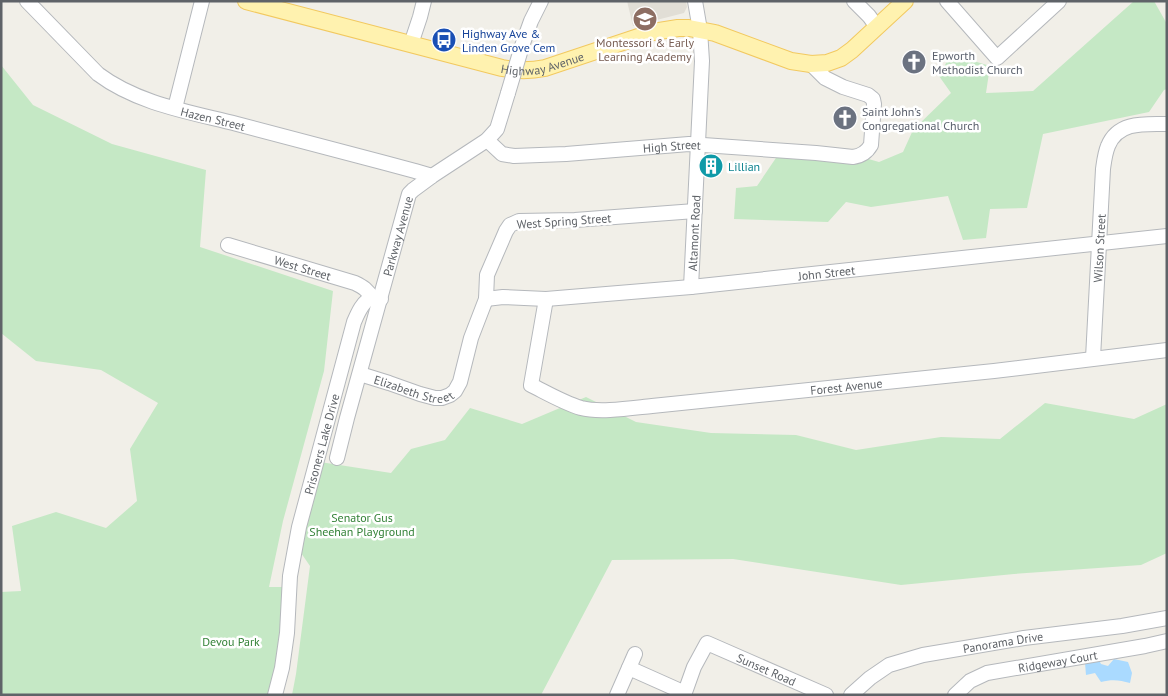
<svg xmlns="http://www.w3.org/2000/svg" width="1168" height="696" viewBox="0 0 1168 696" font-family="'PT Sans',sans-serif">
<style>
.education{fill:#e1ded6}
.green{fill:#c5e8c5}
.water{fill:#aadaff}
.lines{fill:none;stroke-linecap:round;stroke-linejoin:round}
.minor-casing{stroke:#b5b8bc;stroke-width:16}
.major-casing{stroke:#f2c960;stroke-width:18}
.minor{stroke:#fff;stroke-width:14}
.major{stroke:#fff2af;stroke-width:16}
.minor-bridge-casing{stroke:#b5b8bc;stroke-width:16;stroke-linecap:butt}
.minor-bridge{stroke:#fff;stroke-width:14}
.labels{text-anchor:middle;dominant-baseline:central;stroke-width:5;stroke-linejoin:round;paint-order:stroke}
.transit-label{font-size:12px;fill:#164399;stroke:#fff;text-anchor:start}
.education-label{font-size:12px;fill:#785e54;stroke:#fff}
.worship-label{font-size:12px;fill:#5b616d;stroke:#fff;text-anchor:start}
.street-label{font-size:12px;fill:#5f6368;stroke:#fff}
.culture-label{font-size:12px;fill:#0d838f;stroke:#fff;text-anchor:start}
.park-label{font-size:12px;fill:#348238;stroke:#fff}
</style>
<rect width="100%" height="100%" fill="#f1efe8"/>
<polygon class="education" points="627,1 686,1 687,7 684,13 633,26"/>
<g class="green">
<polygon points="1134,1 1154,1 1167,24 1167,89 1164,90 1149,112 1043,134 1027,208 990,209 986,238 963,240 948,196 871,207 846,202 828,222 734,219 736,188 757,186 780,152 858,156 879,162 903,152 913,130 951,93 939,76 951,54 990,66 986,93 1033,91"/>
<polygon points="1,65 33,105 112,144 206,170 200,247 333,291 324,371 283,521 269,587 289,587 275,695 1,695 1,592 21,591 12,526 56,512 106,528 137,501 130,449 158,403 101,370 36,361 1,333"/>
<polygon points="586,397 636,422 711,433 796,435 856,450 941,437 1000,439 1045,403 1134,419 1167,404 1167,553 1141,565 1014,574 901,585 733,559 612,560 541,695 292,695 296,674 310,566 299,550 320,462 391,473 411,449 445,440 470,408 522,424"/>
</g>
<path class="water" d="M1098 658 1101 664 1108 666 1114 659 1128 662 1132 673 1130 683C1120 680 1112 679 1101 682L1095 673 1086 675 1085 663Z"/>
<g class="lines">
<defs>
<g id="minor">
<path id="s1" d="M27 1 98 74C138 104 190 112 237 124 297 140 356 155 415 171L432 176"/>
<polyline points="854,1 869,16 877,27"/>
<polyline points="947,1 997,58 1059,1"/>
<polyline points="411,44 420,17 424,1"/>
<polyline points="522,46 531,21 541,1"/>
<polyline points="175,108 202,1"/>
<path id="s2" d="M487 140 502 154 514 156 566 154 689 144 816 153 853 157C861 156 867 152 871 145L874 104 873 99 868 95 843 87 825 78 811 64"/>
<path id="s3" d="M228 245 355 283C363 287 368 290 372 298"/>
<path id="s4" d="M691 287 702 61 700 30 695 1"/>
<path id="s5" d="M486 299 503 297 546 299 691 287 1167 236"/>
<path id="s6" d="M546 299 531 385C547 393 564 403 581 408 600 413 632 408 652 406L994 371 1167 350"/>
<path id="s7" d="M1093 358 1103 169C1104 162 1105 153 1108 146 1118 121 1145 124 1167 124"/>
<path id="s8" d="M360 374 389 383 420 394 435 398H442L450 395 455 391 460 382 471 338 486 299 487 275 506 231 510 225 519 221 575 220 695 211"/>
<path id="s9" d="M337 458 347 418 409 194 413 190 432 176 487 140 497 129 508 93"/>
<polyline points="629,668 685,693"/>
<path id="s10" d="M275 695 282 668 287 633 290 576 299 527 354 322C357 315 363 300 372 298 373 298 380 299 381 299"/>
<polyline points="617,695 635,654"/>
<path id="s11" d="M684 695 694 667 707 643 826 695"/>
<path id="s12" d="M851 695 870 678 889 665 923 655 1024 638 1122 626 1167 618"/>
<path id="s13" d="M955 695 970 681 987 673 1145 646 1167 641"/>
</g>
<g id="major">
<path id="s14" d="M246 1 502 68C517 71 530 71 545 68L653 32 678 28H689L715 33 791 61 811 64 827 63 841 58 852 50 905 1"/>
</g>
</defs>
<use href="#minor" class="minor-casing"/>
<use href="#major" class="major-casing"/>
<use href="#minor" class="minor"/>
<use href="#major" class="major"/>
<defs>
<polyline id="minor-bridge" points="508,93 522,46"/>
</defs>
<use href="#minor-bridge" class="minor-bridge-casing"/>
<use href="#minor-bridge" class="minor-bridge"/>
</g>
<defs>
<symbol id="school-disc" viewBox="-11 -11 22 22"><circle r="9.5" fill="#8d6e63" stroke="#fff"/><path d="M0-5L7-2L0 1L-7-2ZM-4 1L0 2.5L4 1V4Q0 6-4 4Z" fill="#fff"/></symbol>
<symbol id="bus-disc" viewBox="-11 -11 22 22"><circle r="9.5" fill="#1a4fb4" stroke="#fff"/><path d="M-5-6H5V4H4V6H2V4H-2V6H-4V4H-5ZM-3.5-4V0h7V-4ZM-3.5 1.2v1.5H-2V1.2ZM2 1.2v1.5H3.5V1.2Z" fill="#fff"/></symbol>
<symbol id="church-disc" viewBox="-11 -11 22 22"><circle r="9.5" fill="#6b7280" stroke="#fff"/><path d="M-1.2-6h2.4v3.5h3.3v2.4h-3.3V6h-2.4V-.1h-3.3v-2.4h3.3Z" fill="#fff"/></symbol>
<symbol id="building-disc" viewBox="-11 -11 22 22"><circle r="9.5" fill="#0f9aa8" stroke="#fff"/><path d="M-4-6H4V6H1V3H-1V6H-4ZM-2.5-4.3h1.7v1.8h-1.7ZM.8-4.3h1.7v1.8H.8ZM-2.5-1h1.7V.8h-1.7ZM.8-1h1.7V.8H.8Z" fill="#fff"/></symbol>
</defs>
<g fill-rule="evenodd">
<use href="#school-disc" x="631" y="5" width="28" height="28"/>
<use href="#bus-disc" x="430" y="26" width="28" height="28"/>
<use href="#church-disc" x="900" y="48" width="28" height="28"/>
<use href="#church-disc" x="831" y="104" width="28" height="28"/>
<use href="#building-disc" x="697" y="152" width="28" height="28"/>
</g>
<g class="labels">
<g class="transit-label">
<text x="462" y="33">Highway Ave &amp;<tspan x="462" dy="14">Linden Grove Cem</tspan></text>
</g>
<g class="education-label">
<text x="645" y="42">Montessori &amp; Early<tspan x="645" dy="14">Learning Academy</tspan></text>
</g>
<g class="worship-label">
<text x="932" y="55">Epworth<tspan x="932" dy="14">Methodist Church</tspan></text>
<text x="862" y="111">Saint John’s<tspan x="862" dy="14">Congregational Church</tspan></text>
</g>
<g class="street-label">
<text stroke="none"><textPath href="#s14" startOffset="306">Highway Avenue</textPath></text>
<text stroke="none"><textPath href="#s1" startOffset="226">Hazen Street</textPath></text>
<text stroke="none"><textPath href="#s2" startOffset="191">High Street</textPath></text>
<text transform="translate(564 221) rotate(-4)">West Spring Street</text>
<text stroke="none"><textPath href="#s4" startOffset="54">Altamont Road</textPath></text>
<text stroke="none"><textPath href="#s9" startOffset="230">Parkway Avenue</textPath></text>
<text stroke="none"><textPath href="#s7" startOffset="110">Wilson Street</textPath></text>
<text stroke="none"><textPath href="#s3" startOffset="78">West Street</textPath></text>
<text stroke="none"><textPath href="#s5" startOffset="342">John Street</textPath></text>
<text stroke="none"><textPath href="#s8" startOffset="56">Elizabeth Street</textPath></text>
<text stroke="none"><textPath href="#s6" startOffset="409">Forest Avenue</textPath></text>
<text stroke="none"><textPath href="#s10" startOffset="256">Prisoners Lake Drive</textPath></text>
<text stroke="none"><textPath href="#s12" startOffset="165">Panorama Drive</textPath></text>
<text stroke="none"><textPath href="#s13" startOffset="111">Ridgeway Court</textPath></text>
<text stroke="none"><textPath href="#s11" startOffset="122">Sunset Road</textPath></text>
</g>
<g class="culture-label">
<text x="728" y="166">Lillian</text>
</g>
<g class="park-label">
<text x="362" y="517">Senator Gus<tspan x="362" dy="14">Sheehan Playground</tspan></text>
<text x="231" y="641">Devou Park</text>
</g>
</g>
<rect width="1168" height="696" fill="none" stroke="#5f6368" stroke-width="5"/>
</svg>
